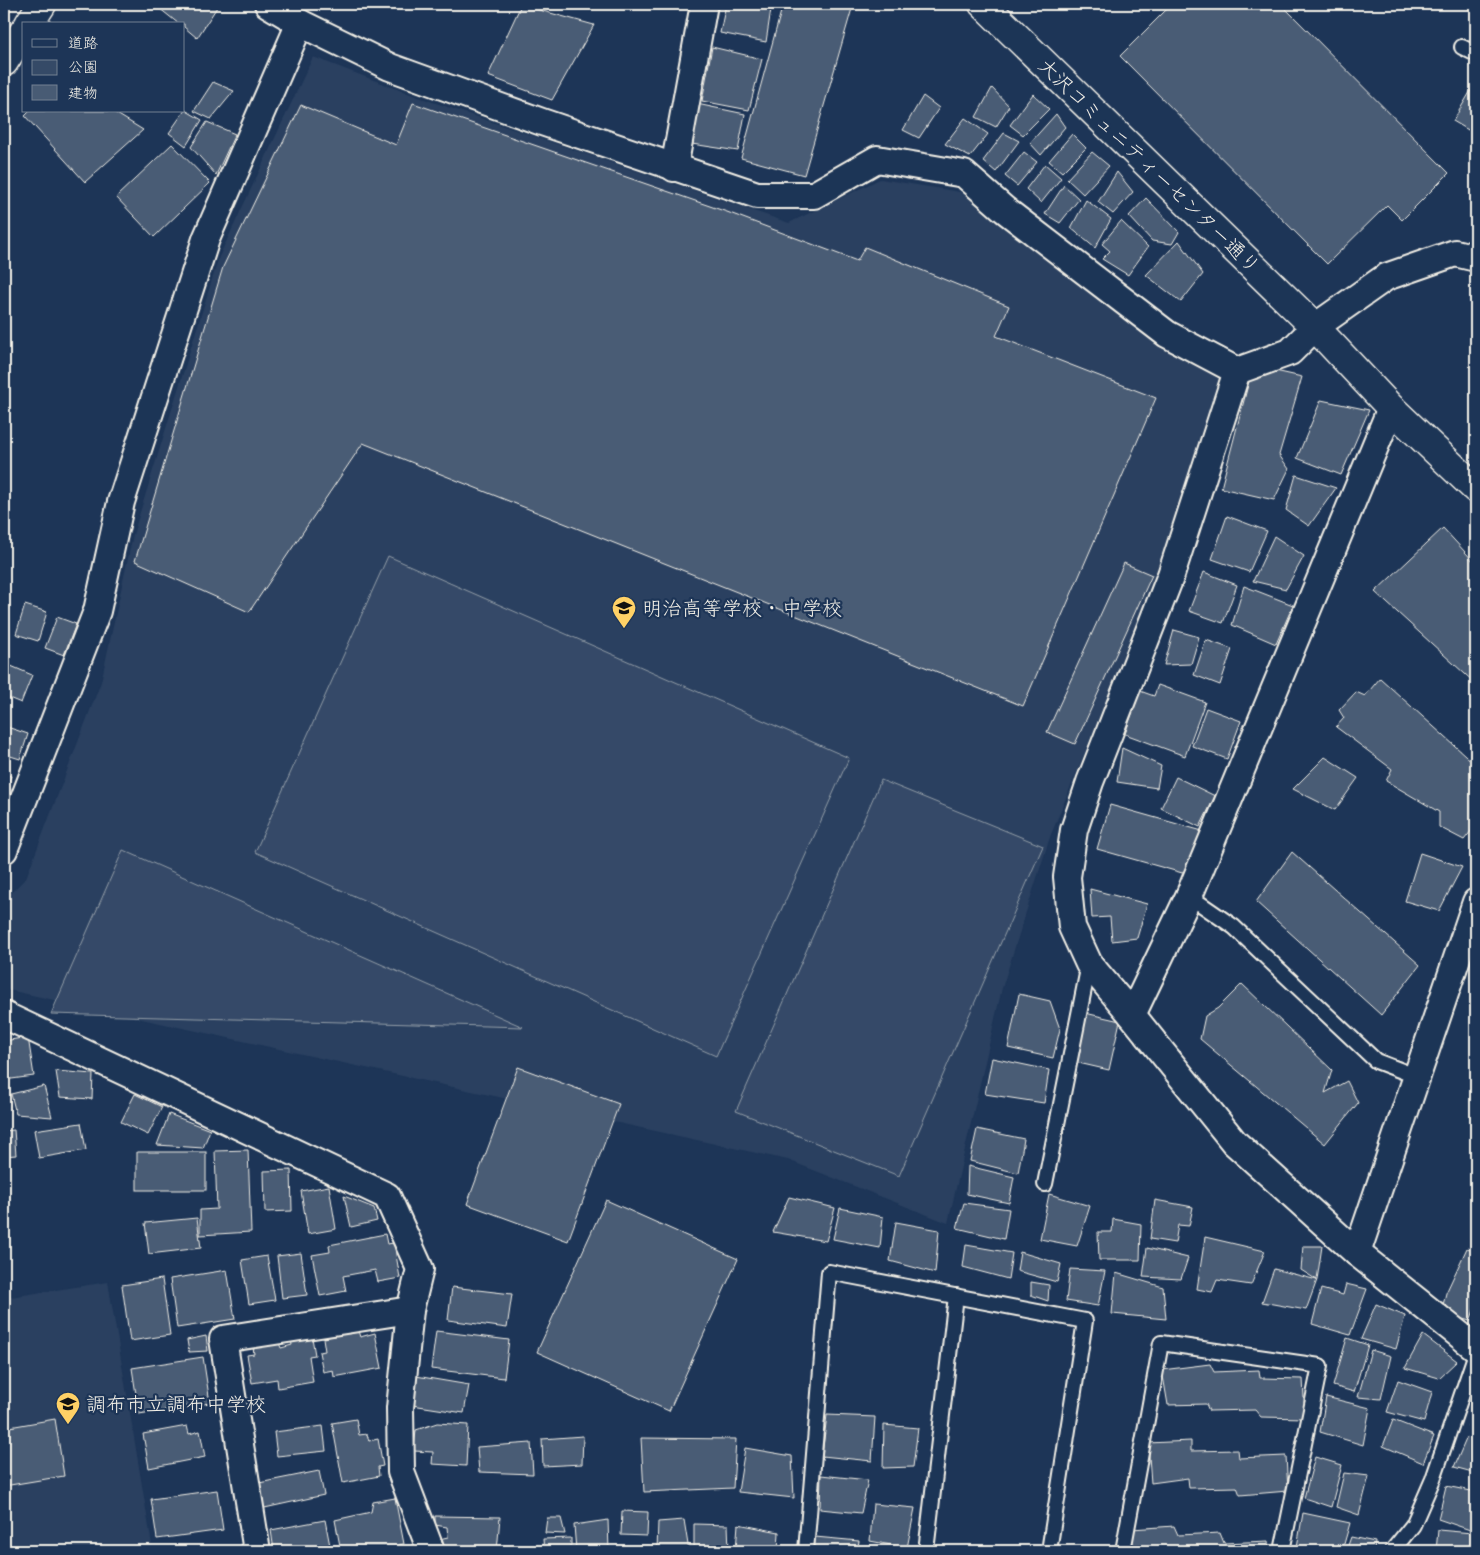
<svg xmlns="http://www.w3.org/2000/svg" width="1480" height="1555" viewBox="0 0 1480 1555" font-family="Caveat,'Klee One',sans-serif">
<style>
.built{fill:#2a4060}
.green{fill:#354a67;stroke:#949ea8}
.building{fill:#485b74;stroke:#f4f1e8}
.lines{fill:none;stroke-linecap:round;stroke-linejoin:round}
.lane-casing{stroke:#f4f1e8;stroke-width:18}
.street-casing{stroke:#f4f1e8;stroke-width:30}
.secondary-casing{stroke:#f4f1e8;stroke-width:31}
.lane{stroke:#1d3557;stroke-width:14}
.street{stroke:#1d3557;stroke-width:26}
.secondary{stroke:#1d3557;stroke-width:28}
.labels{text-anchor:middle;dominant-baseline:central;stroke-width:4.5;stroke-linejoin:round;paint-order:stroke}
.street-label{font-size:20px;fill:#f4f1e8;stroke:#1d3557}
.poi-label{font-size:20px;fill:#f4f1e8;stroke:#1d3557;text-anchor:start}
</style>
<rect width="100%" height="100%" fill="#1d3557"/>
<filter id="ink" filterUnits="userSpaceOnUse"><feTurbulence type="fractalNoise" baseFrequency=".02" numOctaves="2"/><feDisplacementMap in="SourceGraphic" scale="10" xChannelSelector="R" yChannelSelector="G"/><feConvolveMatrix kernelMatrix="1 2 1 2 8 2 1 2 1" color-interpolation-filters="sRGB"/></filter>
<g filter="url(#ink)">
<g class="built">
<polygon points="313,57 418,97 789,223 880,179 960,192 1160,346 1221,379 1163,561 1050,837 1020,931 1002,988 948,1223 788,1160 4,989 4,906 8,896 26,878 101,682 133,535 219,257"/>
<polygon points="108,1282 153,1551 4,1551 4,1298"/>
</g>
<g class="green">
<polygon points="388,556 849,758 716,1056 255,852"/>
<polygon points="881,780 1043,846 899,1176 736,1111"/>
<polygon points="123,850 523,1027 51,1014"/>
</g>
<g class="building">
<polygon points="154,4 219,4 197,38 184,27 184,24 179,24"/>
<polygon points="726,4 771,9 766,42 720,33"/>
<polygon points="783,4 853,5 804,175 741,158"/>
<polygon points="1172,4 1281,4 1449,173 1402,220 1387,205 1327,264 1120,56"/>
<polygon points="521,5 594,25 552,100 488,76"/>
<polygon points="712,47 762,59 749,110 702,101"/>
<polygon points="213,82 234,91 211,119 194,111"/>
<polygon points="1476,82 1476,131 1475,134 1453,121"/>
<polygon points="992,88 1009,106 996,127 976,117"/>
<polygon points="1033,94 1049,109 1023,135 1010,125"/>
<polygon points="923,96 939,108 919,138 903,130"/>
<polygon points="413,103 727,212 857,261 865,247 1009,306 996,336 1156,398 1023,706 363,443 249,612 135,561 223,267 301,105 396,145"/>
<polygon points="692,103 745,114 738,151 685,143"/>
<polygon points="185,110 202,120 186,146 169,133"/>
<polygon points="30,111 112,111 143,130 85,182 25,116"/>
<polygon points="1056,114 1065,127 1041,155 1030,143"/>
<polygon points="965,118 988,134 970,157 945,144"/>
<polygon points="207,122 235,134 216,175 191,147"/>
<polygon points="1004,133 1019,141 996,172 983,161"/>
<polygon points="1072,134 1086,148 1062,172 1049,161"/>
<polygon points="172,144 210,183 154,237 116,197"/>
<polygon points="1024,152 1037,162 1017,186 1005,176"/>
<polygon points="1092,152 1109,166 1083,194 1067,179"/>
<polygon points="1045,164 1061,178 1041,203 1026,189"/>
<polygon points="1117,172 1133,192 1113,214 1098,202"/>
<polygon points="1064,185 1079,199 1060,223 1045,214"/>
<polygon points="1146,198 1179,232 1172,244 1152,241 1129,216"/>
<polygon points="1086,200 1111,219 1095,248 1071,228"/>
<polygon points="1121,221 1148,247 1128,275 1102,259 1110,251 1102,244"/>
<polygon points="1179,241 1203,274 1181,302 1146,275"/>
<polygon points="1253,366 1302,377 1279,455 1289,469 1274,500 1221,488"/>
<polygon points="1321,400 1369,410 1341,475 1297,458"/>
<polygon points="1296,475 1336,488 1309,526 1286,510"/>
<polygon points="1227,516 1267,531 1249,572 1212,559"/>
<polygon points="1443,528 1476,564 1476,684 1375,592"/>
<polygon points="1274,536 1304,556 1286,589 1253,581"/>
<polygon points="1124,563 1152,575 1075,744 1047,732"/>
<polygon points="1204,572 1237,585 1223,623 1189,611"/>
<polygon points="1244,586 1293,605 1276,644 1232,625"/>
<polygon points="25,605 47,612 38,641 16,634"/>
<polygon points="57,617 76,624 64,655 45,648"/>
<polygon points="1174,630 1199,637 1191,664 1164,665"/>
<polygon points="1206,640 1232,649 1220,685 1194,675"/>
<polygon points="4,663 32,675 21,703 4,696"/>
<polygon points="1380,678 1476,765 1476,825 1464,840 1439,827 1439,812 1386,781 1392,769 1336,727 1344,718 1339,710 1356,692 1365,696"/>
<polygon points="1158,685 1205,702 1185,756 1125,734 1140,691 1154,696"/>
<polygon points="1206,708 1241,721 1227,759 1192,746"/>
<polygon points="4,726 28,734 20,759 4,754"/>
<polygon points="1122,748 1161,766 1157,788 1117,782"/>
<polygon points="1325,757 1358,778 1335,810 1293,789"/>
<polygon points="4,774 11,776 4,794"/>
<polygon points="1176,777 1215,796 1200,827 1161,808"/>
<polygon points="1110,805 1206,832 1193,876 1097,849"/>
<polygon points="1292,852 1420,965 1381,1015 1256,902"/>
<polygon points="1420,853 1462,867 1439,911 1405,901"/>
<polygon points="1090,889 1147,904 1137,938 1112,941 1110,917 1092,918"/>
<polygon points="1242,984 1332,1070 1325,1093 1347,1081 1358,1103 1325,1144 1200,1039 1205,1016 1218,1008"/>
<polygon points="1019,994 1050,1001 1060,1029 1053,1058 1008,1048"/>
<polygon points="1085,1013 1120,1021 1109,1070 1074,1062"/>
<polygon points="28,1037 34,1076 4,1080 4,1041"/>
<polygon points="992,1058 1049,1070 1044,1103 985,1094"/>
<polygon points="518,1067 619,1104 568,1241 467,1204"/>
<polygon points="56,1071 93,1074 92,1099 60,1097"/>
<polygon points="44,1086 52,1117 16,1114 11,1094"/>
<polygon points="135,1094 162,1107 148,1135 121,1122"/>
<polygon points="169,1114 210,1130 203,1148 157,1145"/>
<polygon points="81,1123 86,1150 39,1158 34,1130"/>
<polygon points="977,1129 1024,1139 1018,1173 970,1161"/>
<polygon points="14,1130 16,1155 4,1156 4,1131"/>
<polygon points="248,1150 251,1232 200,1235 200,1210 217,1209 215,1151"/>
<rect x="137" y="1152" width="69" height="38"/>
<polygon points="968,1166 1014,1177 1009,1203 967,1194"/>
<polygon points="291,1170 292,1211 265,1212 264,1171"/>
<polygon points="329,1186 336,1229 308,1234 301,1191"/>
<polygon points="1049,1194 1090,1206 1077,1246 1040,1239"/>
<polygon points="344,1196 374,1208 377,1221 351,1227"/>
<polygon points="789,1197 835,1208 826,1241 773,1232"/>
<polygon points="606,1200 738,1259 669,1411 537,1352"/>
<polygon points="1155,1200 1193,1207 1189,1226 1178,1225 1175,1243 1150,1239"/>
<polygon points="964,1203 1009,1209 1004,1239 957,1228"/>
<polygon points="840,1208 883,1217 880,1248 833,1239"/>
<polygon points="197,1218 201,1248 149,1254 145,1223"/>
<polygon points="1113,1219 1141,1224 1140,1260 1099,1260 1098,1232 1112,1232"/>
<polygon points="896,1222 939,1230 935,1273 890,1261"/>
<polygon points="385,1234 387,1244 394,1243 400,1278 378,1282 375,1270 343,1276 346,1291 320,1296 312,1255 330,1252 329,1245"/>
<polygon points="1205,1237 1265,1251 1251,1285 1217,1280 1212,1292 1197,1289"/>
<polygon points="966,1245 1012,1253 1008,1279 963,1267"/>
<polygon points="1303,1246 1322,1246 1317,1280 1301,1270"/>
<polygon points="1147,1248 1188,1258 1181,1279 1143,1277"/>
<polygon points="1467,1248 1476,1251 1476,1305 1470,1321 1441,1313 1446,1293"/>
<polygon points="1020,1252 1061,1264 1057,1282 1017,1271"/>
<polygon points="301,1253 307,1295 282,1298 277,1256"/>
<polygon points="267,1256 275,1300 249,1304 242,1260"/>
<polygon points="1070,1269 1105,1271 1098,1306 1066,1301"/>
<polygon points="1274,1269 1317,1280 1306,1310 1262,1302"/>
<polygon points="227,1270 235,1319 177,1328 170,1279"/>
<polygon points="1116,1273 1163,1287 1166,1319 1112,1314"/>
<polygon points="162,1279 170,1335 130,1341 122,1285"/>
<polygon points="1031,1282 1049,1285 1048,1301 1031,1295"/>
<polygon points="1346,1284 1367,1289 1350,1335 1312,1324 1321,1289 1343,1295"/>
<polygon points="452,1287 512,1294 507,1328 448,1320"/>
<polygon points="1376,1304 1405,1316 1396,1349 1361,1339"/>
<polygon points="358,1331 360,1337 375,1333 382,1368 334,1377 333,1370 323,1372 319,1352 325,1351 323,1338"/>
<polygon points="436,1331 509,1340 504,1378 431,1369"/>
<polygon points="311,1332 315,1355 309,1356 313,1382 278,1388 277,1379 252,1383 247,1355 254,1354 253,1347 279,1343 281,1348 292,1345 290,1335"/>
<polygon points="1423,1335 1457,1361 1439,1378 1405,1368"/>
<polygon points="206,1336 208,1351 189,1352 187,1340"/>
<polygon points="1347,1338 1368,1345 1354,1392 1333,1386"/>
<polygon points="1371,1350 1391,1356 1381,1399 1358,1397"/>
<polygon points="203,1357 210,1403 139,1414 132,1368"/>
<polygon points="1210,1364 1214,1372 1259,1370 1260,1378 1303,1379 1305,1418 1261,1417 1255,1410 1209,1411 1206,1404 1168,1405 1162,1370"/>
<polygon points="416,1376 469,1385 464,1413 412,1405"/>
<polygon points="1398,1380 1432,1392 1424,1422 1387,1412"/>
<polygon points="1326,1397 1370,1408 1363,1445 1320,1432"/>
<polygon points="1476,1405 1476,1428 1468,1426"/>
<polygon points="827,1415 875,1417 872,1461 822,1456"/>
<polygon points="55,1419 64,1476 4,1486 4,1428"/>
<polygon points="356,1419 359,1435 367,1434 369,1441 378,1439 383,1466 378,1467 379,1476 343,1483 332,1423"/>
<polygon points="1393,1420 1434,1436 1423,1463 1383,1446"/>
<polygon points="437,1423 468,1425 466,1466 432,1464 433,1452 414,1451 416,1430"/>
<polygon points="884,1425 918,1428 913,1467 883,1468"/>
<polygon points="187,1426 189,1434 200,1431 205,1457 149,1468 143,1434"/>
<polygon points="323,1426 326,1451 277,1456 274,1432"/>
<polygon points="583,1436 582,1464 543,1466 542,1439"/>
<polygon points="1467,1437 1476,1440 1476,1473 1454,1467"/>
<polygon points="641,1438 736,1439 733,1488 644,1492"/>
<polygon points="1191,1441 1191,1451 1238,1450 1239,1458 1286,1456 1288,1491 1240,1495 1237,1487 1189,1488 1188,1478 1151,1483 1148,1443"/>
<polygon points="531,1443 533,1474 479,1472 477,1447"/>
<polygon points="745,1448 792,1456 794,1498 738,1492"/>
<polygon points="1315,1457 1342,1465 1331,1507 1304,1498"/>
<polygon points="319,1471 324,1495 260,1509 254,1484"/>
<polygon points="1344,1473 1369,1476 1359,1515 1336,1507"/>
<polygon points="821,1475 868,1480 861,1513 820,1509"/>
<polygon points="1446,1486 1476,1492 1476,1532 1438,1519"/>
<polygon points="217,1490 223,1530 157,1539 151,1499"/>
<polygon points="395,1498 404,1544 398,1545 397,1551 341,1551 335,1520 371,1512 373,1502"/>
<polygon points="873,1504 915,1508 907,1548 870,1541"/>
<polygon points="622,1511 648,1512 647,1536 621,1535"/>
<polygon points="1303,1513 1350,1523 1342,1551 1310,1551 1297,1547"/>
<polygon points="435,1516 500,1517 497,1551 439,1551 439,1539 448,1537 447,1527 435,1525"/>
<polygon points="547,1518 561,1518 565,1534 545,1533"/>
<polygon points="325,1520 331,1551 274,1551 271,1530"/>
<polygon points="608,1520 609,1551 576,1551 574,1525"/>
<polygon points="684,1520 689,1551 657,1551 658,1522"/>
<polygon points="694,1524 728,1525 729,1551 694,1551"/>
<polygon points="738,1524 779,1532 778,1551 736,1550"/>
<polygon points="1174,1526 1178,1535 1220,1533 1224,1543 1268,1541 1269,1551 1133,1551 1130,1534 1132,1529"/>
<polygon points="1438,1530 1472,1533 1470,1551 1436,1551"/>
<polygon points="815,1537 859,1541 857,1551 813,1551"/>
<polygon points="1351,1537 1375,1542 1374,1551 1346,1551"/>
<polygon points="571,1538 571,1551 544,1551 543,1539"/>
<polygon points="649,1546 649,1551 623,1551 623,1547"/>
</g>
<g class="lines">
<defs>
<g id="lane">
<polyline points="1462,47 1476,54"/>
<polyline points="1189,896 1234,927 1376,1061 1418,1077"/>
<polyline points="1045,1184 1089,964"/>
<polyline points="806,1551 829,1272 1085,1321 1049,1551"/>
<polyline points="926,1551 956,1296"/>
<polyline points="1123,1551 1161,1343 1320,1366 1282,1551"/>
<polyline points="1392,1551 1413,1525 1433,1479 1476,1353"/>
</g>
<g id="street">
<polyline points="268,4 300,23 390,67 542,122 757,195 814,195 877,159 964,174 1005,210 1167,334 1237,371 1290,352 1315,327 1386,277 1455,253 1476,258"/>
<polyline points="674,168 704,4"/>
<polyline points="1237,371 1171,575 1090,782 1074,830 1067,877 1072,927 1089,964 1132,1015 1234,1142 1357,1253 1476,1348"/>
<polyline points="4,850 97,611 121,502 206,239 300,23"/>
<polyline points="4,1015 387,1196 420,1269 410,1310 400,1408 401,1472 431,1551"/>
<polyline points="1132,1015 1189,896 1391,408"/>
<polyline points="1357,1253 1476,902"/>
<polyline points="257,1551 223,1339 410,1310"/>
</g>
<g id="secondary">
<polyline points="983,4 1315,327 1391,408 1476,489"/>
<polyline points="29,24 42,4"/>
<polyline points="4,62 24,31"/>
</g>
</defs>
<use href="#lane" class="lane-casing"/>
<use href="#street" class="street-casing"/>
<use href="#secondary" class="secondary-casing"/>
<use href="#lane" class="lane"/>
<use href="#street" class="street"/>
<use href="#secondary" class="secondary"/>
</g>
</g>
<defs>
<symbol id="school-pin" viewBox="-11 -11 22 30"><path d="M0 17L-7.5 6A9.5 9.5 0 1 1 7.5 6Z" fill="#ffd166" stroke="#1d3557"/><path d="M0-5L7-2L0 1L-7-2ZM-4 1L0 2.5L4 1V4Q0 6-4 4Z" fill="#111"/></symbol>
</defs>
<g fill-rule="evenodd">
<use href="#school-pin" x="610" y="594" width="28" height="38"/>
<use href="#school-pin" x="54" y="1390" width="28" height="38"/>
</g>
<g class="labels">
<g class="street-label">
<text transform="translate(1149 166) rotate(44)">大沢コミュニティーセンター通り</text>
</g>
<g class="poi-label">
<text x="642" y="608">明治高等学校・中学校</text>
<text x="86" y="1404">調布市立調布中学校</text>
</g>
</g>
<rect width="1480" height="1555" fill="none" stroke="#1d3557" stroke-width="20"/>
<rect x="10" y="10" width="1460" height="1535" fill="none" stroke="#f4f1e8" stroke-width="2" filter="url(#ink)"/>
<rect x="22" y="22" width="162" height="90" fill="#1d3557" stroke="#738091"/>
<rect x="32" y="39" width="25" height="8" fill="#1d3557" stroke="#738091"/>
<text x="68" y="48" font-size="15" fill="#f4f1e8">道路</text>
<rect x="32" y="60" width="25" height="15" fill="#354a67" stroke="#738091"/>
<text x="68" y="72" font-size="15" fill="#f4f1e8">公園</text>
<rect x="32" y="85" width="25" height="15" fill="#485b74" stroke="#738091"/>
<text x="68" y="98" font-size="15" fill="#f4f1e8">建物</text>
</svg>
